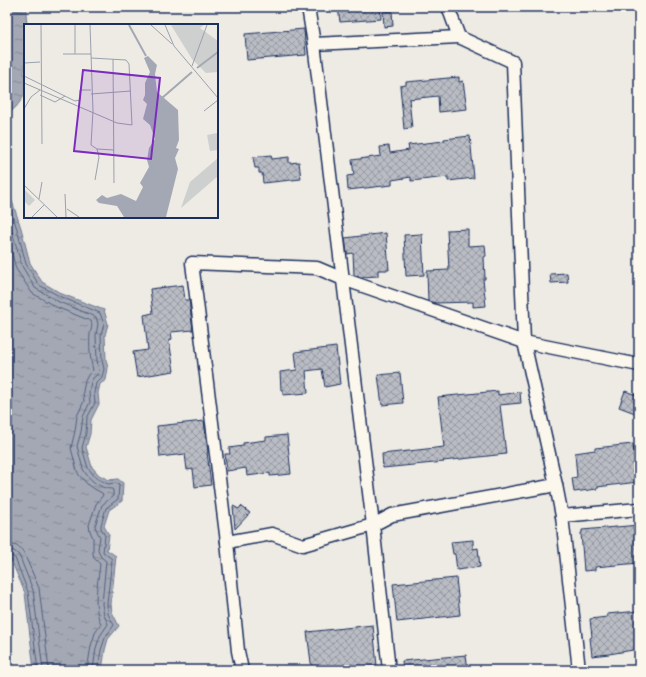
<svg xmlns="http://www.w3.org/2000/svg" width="646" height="677" viewBox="0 0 646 677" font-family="'Comic Neue',sans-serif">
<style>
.water{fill:url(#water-ripples);stroke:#6d7892}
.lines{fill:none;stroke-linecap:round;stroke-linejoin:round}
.shore{stroke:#515f80;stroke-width:1}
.building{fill:url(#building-cross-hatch);stroke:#1b2f5e}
.minor-casing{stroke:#1b2f5e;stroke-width:15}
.minor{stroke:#fbf7ec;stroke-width:12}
.inset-river{fill:none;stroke:#a3a8b4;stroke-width:2}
.inset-road{fill:none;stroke:#9aa0ae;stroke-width:1}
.view{fill:#7b2cbf;fill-opacity:0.15;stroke:#7b2cbf;stroke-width:2}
.inset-edge{fill:none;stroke:#1b2f5e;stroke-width:2}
</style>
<defs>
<pattern id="water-ripples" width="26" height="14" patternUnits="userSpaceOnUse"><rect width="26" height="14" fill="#a3a8b4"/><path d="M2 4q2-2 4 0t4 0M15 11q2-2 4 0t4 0" fill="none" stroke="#848996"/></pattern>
<pattern id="building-cross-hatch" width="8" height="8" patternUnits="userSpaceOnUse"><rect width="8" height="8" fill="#b9bcc3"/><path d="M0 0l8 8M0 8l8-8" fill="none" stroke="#9699a2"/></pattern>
</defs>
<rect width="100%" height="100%" fill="#eeebe4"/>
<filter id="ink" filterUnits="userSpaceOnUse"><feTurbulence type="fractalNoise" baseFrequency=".025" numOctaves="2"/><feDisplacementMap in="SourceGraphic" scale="8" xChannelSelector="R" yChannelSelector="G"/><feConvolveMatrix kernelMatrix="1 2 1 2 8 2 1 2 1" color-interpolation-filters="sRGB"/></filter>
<g filter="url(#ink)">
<g class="water">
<polygon points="7,7 28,7 26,13 27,25 25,25 25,66 24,73 25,75 25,95 16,107 7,115"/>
<polygon points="7,190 12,201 21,228 30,263 42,282 62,294 104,310 108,324 105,335 106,360 108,368 106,380 100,384 98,393 99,404 91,420 90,434 86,447 92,467 99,475 109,480 118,479 123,483 122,501 109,510 104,526 109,535 107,550 116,556 111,604 112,612 119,626 108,639 105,650 102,670 34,670 25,593 11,560 7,558"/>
</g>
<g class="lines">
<g class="shore">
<polyline points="7,199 17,229 26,264 39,285 61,297 100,313 104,324 101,335 102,360 104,369 102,377 96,383 94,393 95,403 87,418 86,433 82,448 88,468 96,478 108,484 116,483 119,485 118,499 106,508 101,525 101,528 105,536 103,552 112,559 107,604 108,614 114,625 105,638 101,650 98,670"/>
<path d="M7 214 22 266 35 288 59 302 96 317 98 324 96 335 97 361 99 370 98 374 93 378 91 382 89 392 90 402 83 417 81 432 77 446 83 469C88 479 100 489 112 489L113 490V496L102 505 95 526 96 529 100 537 98 549 99 553 101 557 106 561 102 604 104 615 108 624 100 636 96 648 93 670"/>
<path d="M7 234 16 269 32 293 56 307 91 321C93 326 91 329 90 334 89 345 90 359 93 370L88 375 85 381 83 391 84 401 77 416 75 431 71 448 77 471 79 475 89 486 102 493 103 495 96 504 89 525 90 531 93 538V554L94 558 100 564C98 584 92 605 101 624L95 633 91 646 87 670"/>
<polyline points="7,543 17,546 23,551 39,588 49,670"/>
<polyline points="7,549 14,551 19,555 33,590 43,670"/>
<polyline points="7,554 12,556 15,558 28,592 38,670"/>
</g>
</g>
<g class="building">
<polygon points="338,7 380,7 381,19 340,22"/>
<polygon points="392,11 393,26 384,27 383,12"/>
<polygon points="304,29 306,55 247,60 245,34"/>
<polygon points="459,77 459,82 463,81 467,109 439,112 438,96 409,99 412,128 404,129 400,86 406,85 406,82"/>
<polygon points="470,136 474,178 448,181 448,177 411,181 411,177 392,180 392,185 348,190 347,176 354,175 352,160 381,156 380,147 389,146 390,153 409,150 408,145 444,141 444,139"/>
<polygon points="271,155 272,159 289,157 289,163 299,162 301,179 263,183 262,173 259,173 259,168 255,168 253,157"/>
<polygon points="468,229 468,246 485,245 486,256 484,257 485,279 483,279 486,306 473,307 473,302 436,303 428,301 427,271 449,270 447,230"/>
<polygon points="386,233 389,270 378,270 378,276 361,277 354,275 353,253 347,254 345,238"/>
<polygon points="422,234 424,275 406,276 404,235"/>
<polygon points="567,273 568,282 551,283 550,274"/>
<polygon points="183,285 185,300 189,300 193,330 171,332 172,339 169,340 174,371 137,377 133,352 148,350 144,315 153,313 150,289"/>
<polygon points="336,347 340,384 325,387 322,369 306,371 308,393 283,395 283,390 281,390 280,372 297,370 295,352"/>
<polygon points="400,373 403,403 382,405 378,375"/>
<polygon points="498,391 498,395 520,392 521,403 500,405 506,454 443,461 444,462 383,468 382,454 444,447 438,397"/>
<polygon points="625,391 639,396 639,404 635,413 619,407"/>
<polygon points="204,421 208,452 207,452 211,485 195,487 193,469 187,470 185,454 160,457 157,426"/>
<polygon points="287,435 291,474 270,476 270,473 247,476 246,468 227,471 225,454 230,454 229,448 243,446 243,443 266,440 266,437"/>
<polygon points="633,444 638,482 597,487 597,489 574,492 572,478 577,477 575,453 595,450 595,448"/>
<polygon points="233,506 239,509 241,506 250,513 235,529"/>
<polygon points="639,525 639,563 595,567 595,570 584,571 581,533 582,533 582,530"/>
<polygon points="473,540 473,549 478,548 480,567 457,570 455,554 453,554 451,542"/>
<polygon points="456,578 460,615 397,622 393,584"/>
<polygon points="639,611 639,649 609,654 592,656 590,638 592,637 590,619 607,617 607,614"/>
<polygon points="373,625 377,666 339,670 312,670 307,632"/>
<polygon points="466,655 468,670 403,670 402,661"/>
</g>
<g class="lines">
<defs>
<g id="minor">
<polyline points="308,7 314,44 373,525 389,670"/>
<polyline points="448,7 459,37 513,62 524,342 556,485 562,516 579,670"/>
<polyline points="314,44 459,37"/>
<polyline points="562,516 639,509"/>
<polyline points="227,542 272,534 303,545 373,525 392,515 556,485"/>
<polyline points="242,670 238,651 227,542 192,263 317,268 343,279 524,342 639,365"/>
</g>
</defs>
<use href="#minor" class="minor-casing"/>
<use href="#minor" class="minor"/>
</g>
</g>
<g transform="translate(24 24)">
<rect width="194" height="194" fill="#eeebe4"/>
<path d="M147 1H180L176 4 194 17V48L182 49 168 35ZM0 165 11 176 5 182 0 177Z" fill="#cecfcf"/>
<path d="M194 134V152L157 184 166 158Z" fill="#cecfcf"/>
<path d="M193 109 194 126 186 127 183 111Z" fill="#cecfcf"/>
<path d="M124 32 133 41 131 50 133 68 154 86 155 116 152 124 155 125 151 134 154 145 142 193H100L93 182 75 179 72 176 78 171 83 174 97 170 112 177 119 163 116 159 125 143 123 136 125 124 131 115 126 101 119 95 123 80 119 76 121 71V59L126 48 120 34Z" fill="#a3a8b4"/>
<path class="inset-river" d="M105 1 122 32M173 44 194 28M138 74 168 48"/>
<path class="inset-road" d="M17 1 18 120M66 1 69 87 67 121 73 125 75 133 71 156M127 1 148 20M141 1 150 22 194 74M39 30H67M51 30V1M89 35 90 159M0 39 16 38M168 42 183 1M0 52 51 77 56 76V66H67M0 59 93 99 108 101 105 40 102 36 67 34M67 70 107 67M16 71 31 78 41 72M0 85 7 73 16 66M180 87 194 76M73 125 90 126M0 161 33 193M41 170 42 193M15 175 18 158M43 185 55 193M8 193 20 181"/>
<path class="view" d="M59 46 136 54 127 135 50 127Z"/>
<rect width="194" height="194" class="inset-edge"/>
</g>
<rect width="646" height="677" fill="none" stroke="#fbf7ec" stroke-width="24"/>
<rect x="12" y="12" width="622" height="653" fill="none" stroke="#1b2f5e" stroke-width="1.5" filter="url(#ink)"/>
</svg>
